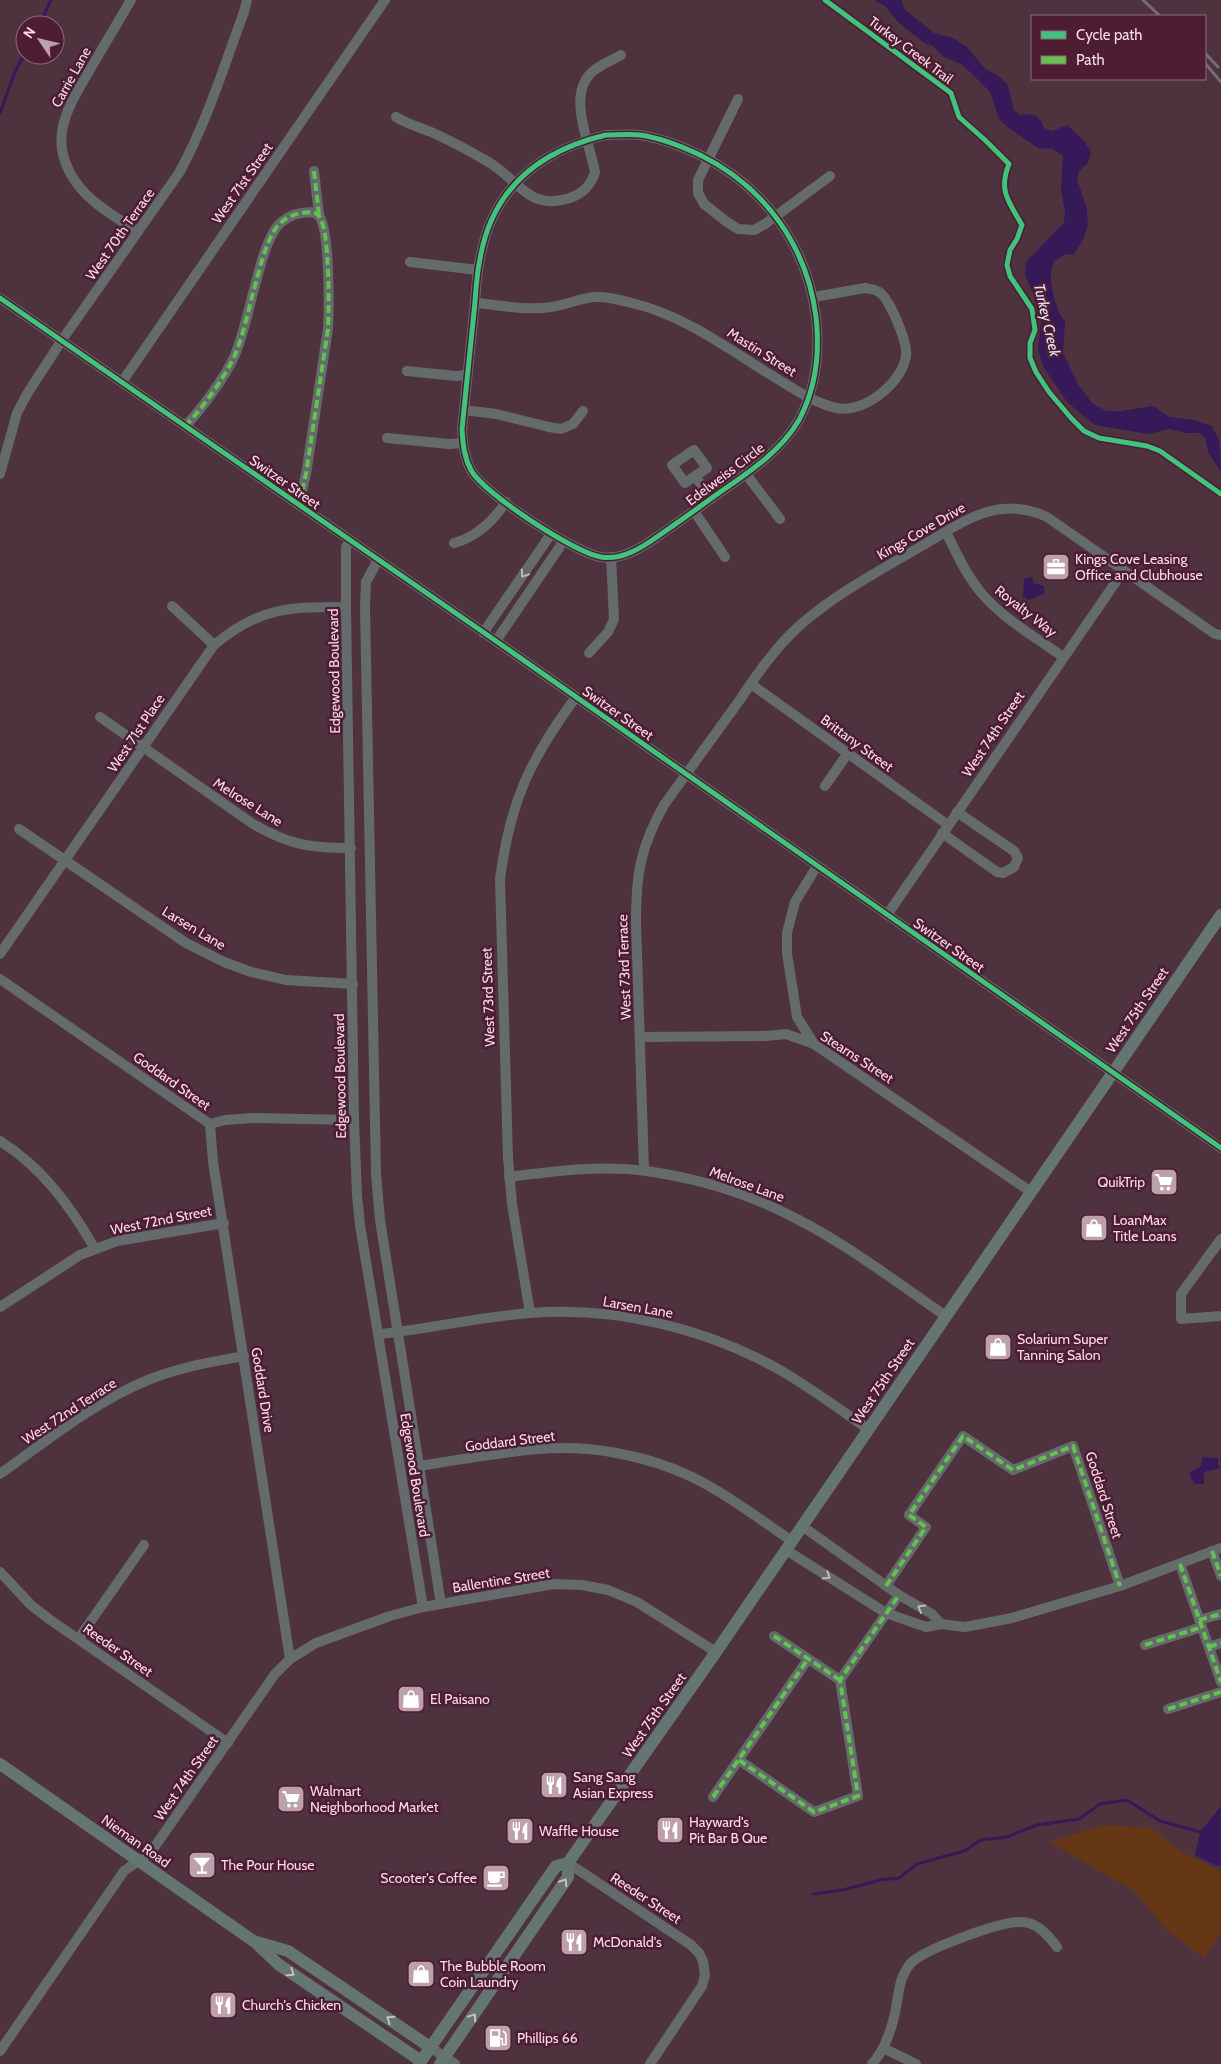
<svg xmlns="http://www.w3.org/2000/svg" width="1221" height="2064" viewBox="0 0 1221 2064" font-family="Cabin,sans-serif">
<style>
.green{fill:#653715}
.water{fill:#351959}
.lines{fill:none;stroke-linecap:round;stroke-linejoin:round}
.stream{stroke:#351959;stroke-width:3}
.minor{stroke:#646b6a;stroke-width:10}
.major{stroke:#657572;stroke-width:12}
.rail{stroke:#736e71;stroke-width:3}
.quiet{stroke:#63c152;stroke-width:4;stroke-dasharray:8 4;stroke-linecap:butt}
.cycleway-casing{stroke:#4d1d32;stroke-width:8}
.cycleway{stroke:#40c37c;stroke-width:5}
.oneway{stroke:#c6b4bb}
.oneway2{stroke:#cebcc3}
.labels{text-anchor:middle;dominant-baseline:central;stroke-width:5;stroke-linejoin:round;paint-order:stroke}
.street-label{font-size:14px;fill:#fbdbe6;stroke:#4d1d32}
.poi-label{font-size:14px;fill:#fbdbe6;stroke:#4d1d32;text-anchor:start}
.water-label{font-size:15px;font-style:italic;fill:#e5e1f6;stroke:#4d1d32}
</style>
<rect width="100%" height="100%" fill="#4e323e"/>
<polygon class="green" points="1104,1825 1151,1828 1184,1853 1221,1872 1221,1934 1204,1958 1167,1930 1133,1890 1049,1842"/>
<g class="water">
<path d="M874 0H901L905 10 934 33 953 38 967 47 985 69 996 74 1008 85 1014 110 1020 115C1034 113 1039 115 1044 128L1053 131 1067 125 1084 141 1091 152 1088 163 1079 171 1077 179 1087 209 1088 225 1084 238 1074 254 1064 255 1054 261C1053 264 1052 268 1051 272 1049 283 1057 314 1065 321L1063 353 1078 384 1092 403 1106 411H1121L1153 406 1169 417 1194 420 1211 426 1219 439 1221 472 1208 452 1205 437 1199 433H1185L1170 429 1148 434 1095 425 1067 402 1043 366 1038 349 1041 320 1037 302 1025 275 1026 262 1064 223 1065 211 1061 190 1063 156 1053 149 1038 148 1009 128 999 119 990 92 969 71 961 64 944 57 933 46 926 44 910 32 897 21 885 6Z"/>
<polygon points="1032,577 1034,583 1044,586 1045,593 1029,600 1023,597 1024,579"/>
<polygon points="1203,1457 1218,1458 1218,1465 1221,1468 1204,1472 1204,1484 1194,1484 1189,1473 1201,1466"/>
<polygon points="1221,1806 1221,1866 1214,1865 1195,1855 1200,1832"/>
</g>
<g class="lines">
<g class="stream">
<polyline points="39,25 51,0"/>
<polyline points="0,113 15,72 25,53"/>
<polyline points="813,1894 843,1890 880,1880 899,1878 917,1864 964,1851 981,1840 1007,1837 1037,1825 1079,1819 1100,1804 1127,1800 1160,1821 1200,1832"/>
</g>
<g class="minor">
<path d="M131 0C118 22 105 44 92 66 69 106 44 140 78 185 93 205 118 218 138 232"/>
<polyline points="738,99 698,180 698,193 704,204 727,222 738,229 754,230 765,224 830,176"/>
<path d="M396 117C407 124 419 127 431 132 449 140 468 150 485 160 518 177 526 212 570 198 584 193 591 185 595 172 590 143 567 97 591 73 599 65 611 61 621 55"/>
<path d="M606 135C617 135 629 134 640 135 661 138 681 146 700 155 765 187 807 246 816 317 820 352 816 388 799 420 780 453 746 474 716 495 694 511 673 526 651 541 636 551 619 560 601 557 575 553 483 493 471 470 464 457 463 444 462 429 466 390 470 351 474 312 476 295 476 277 480 259 492 189 538 151 606 135Z"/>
<polyline points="314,171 319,215"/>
<polyline points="410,262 478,270"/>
<polyline points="0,298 496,641 1221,1148"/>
<path d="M476 303C500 305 526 311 551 307 566 305 580 298 595 297 607 296 621 300 632 303 682 315 723 345 766 372 788 385 811 402 836 408 864 414 902 383 906 356 908 343 890 299 879 292 875 289 870 289 865 288L814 297"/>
<polyline points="407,371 456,376 467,375"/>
<polyline points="122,382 385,0"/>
<polyline points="464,410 496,414 549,427 561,429 573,424 583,411"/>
<path d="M185 426C200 412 227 374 235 355 243 335 248 313 253 293 259 272 264 246 276 228 282 220 292 214 302 213 308 212 315 211 319 216 330 229 329 310 328 329L306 474 301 495 297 504"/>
<polyline points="387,438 449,444 463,443"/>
<path d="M0 474 17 413 27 394 62 340 179 173C207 122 224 66 244 12L247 0"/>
<polyline points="746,474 780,519"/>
<polyline points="695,476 685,483 672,465 694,450 707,468 695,476 711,499"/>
<polyline points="694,511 725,557"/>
<path d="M946 532C957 554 967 577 983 595 1005 620 1037 638 1063 657"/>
<polyline points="350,541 346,547 346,607 354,1120 357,1195 360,1225 423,1607"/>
<path d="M454 543C477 537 493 521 506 502"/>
<polyline points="378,560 366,582 365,607 376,1174 380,1220 441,1604"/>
<polyline points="172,606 214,645"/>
<polyline points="483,633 551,534"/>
<polyline points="496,641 563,542"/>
<polyline points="589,653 608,632 614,619 611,557"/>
<polyline points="751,684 948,825"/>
<path d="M100 717 253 824C290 845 309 848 351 848"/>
<polyline points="825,786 848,753"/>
<polyline points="19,829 186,943 224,962 251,972 286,980 353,984"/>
<polyline points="942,833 997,872 1003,873 1014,867 1018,858 1014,851 957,812"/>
<polyline points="887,915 1124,570"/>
<path d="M0 954 214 645C259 607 290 607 346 607"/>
<polyline points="0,979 210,1124 225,1120 253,1118 354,1120"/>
<polyline points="640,1037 766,1036 786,1034 814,1044 1031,1192"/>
<polyline points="814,1044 797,1017 787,953 787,933 795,902 817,866"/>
<polyline points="210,1124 213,1162 290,1659"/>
<path d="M0 1141C42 1167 71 1207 95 1249"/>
<path d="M644 1170 636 923C636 874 640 848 664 805 688 772 712 738 737 704 755 677 774 649 798 627 836 593 881 570 925 544 966 520 998 495 1047 517L1215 634 1221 635"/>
<path d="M509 1177C554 1171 600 1165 646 1171 697 1178 747 1193 793 1217 847 1244 896 1282 946 1316"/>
<polyline points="1221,1239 1181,1294 1181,1319 1221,1316"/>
<polyline points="0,1307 80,1255 117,1241 224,1223"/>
<path d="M530 1313 512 1204 508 1158 500 879C510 802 530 759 576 697"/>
<path d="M379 1334C429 1329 478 1317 529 1313 615 1306 705 1328 780 1370 811 1388 839 1409 868 1429"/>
<path d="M419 1466C459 1460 499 1452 540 1449 591 1445 646 1455 692 1477 727 1494 759 1519 792 1541"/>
<path d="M0 1474C48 1440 94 1402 148 1380 179 1367 212 1362 244 1356"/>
<polyline points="802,1526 899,1595 932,1614 941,1624"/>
<polyline points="786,1550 886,1613 926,1627 941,1624 965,1627 1012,1618 1120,1586 1221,1548"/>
<polyline points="1212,1551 1221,1576"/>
<polyline points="1180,1564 1221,1682"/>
<polyline points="0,1572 31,1605 49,1619 228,1743"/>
<polyline points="886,1586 926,1527 909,1515 963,1436 1013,1470 1073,1446 1120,1586"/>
<polyline points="1199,1620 1221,1614"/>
<polyline points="774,1636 840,1680"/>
<polyline points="79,1638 144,1545"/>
<polyline points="1145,1645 1202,1627"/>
<polyline points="1209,1647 1221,1643"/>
<polyline points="1168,1709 1221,1692"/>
<polyline points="739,1760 814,1812 858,1796 840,1680 899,1595"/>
<polyline points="713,1797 808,1659"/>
<polyline points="568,1863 691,1945 699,1953 703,1961 705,1975 702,1986 650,2064"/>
<polyline points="430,2047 455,2064"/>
<polyline points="883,2048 916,2064"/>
<polyline points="0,2051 124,1871 151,1852 275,1674 290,1659 316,1643 390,1616 423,1607 554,1584 582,1585 608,1590 637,1602 716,1652"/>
<path d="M872 2064C885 2050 891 2031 895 2013 899 1995 898 1978 911 1963 925 1949 1001 1921 1021 1922 1037 1922 1048 1935 1057 1947"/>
</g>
<g class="major">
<polyline points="0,1764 255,1942 278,1964 421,2061"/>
<polyline points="257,1942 288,1951 430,2047"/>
<polyline points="419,2064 556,1866 568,1863"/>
<polyline points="440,2064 568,1877 568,1863 716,1652 1221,915"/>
</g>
<g class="rail">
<polyline points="1143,0 1160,16"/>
<polyline points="1205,53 1218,67"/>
<polyline points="1205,63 1221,82"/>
</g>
<g class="quiet">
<polyline points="314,171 319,215"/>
<path d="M185 426C200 412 227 374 235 355 243 335 248 313 253 293 259 272 264 246 276 228 282 220 292 214 302 213 308 212 315 211 319 216 330 229 329 310 328 329L306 474 301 495 297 504"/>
<polyline points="1212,1551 1221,1576"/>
<polyline points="1180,1564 1221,1682"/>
<polyline points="886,1586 926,1527 909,1515 963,1436 1013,1470 1073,1446 1120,1586"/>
<polyline points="1199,1620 1221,1614"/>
<polyline points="774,1636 840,1680"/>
<polyline points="1145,1645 1202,1627"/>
<polyline points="1209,1647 1221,1643"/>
<polyline points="1168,1709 1221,1692"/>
<polyline points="739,1760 814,1812 858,1796 840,1680 899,1595"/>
<polyline points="713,1797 808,1659"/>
</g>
<defs>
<g id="cycleway">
<path d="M825 0 951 93 959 117 985 140 1009 164C998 191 1009 202 1022 225L1017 239 1010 250 1007 265 1010 276 1032 309 1035 330 1030 343V358L1036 372 1049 392 1071 418 1084 431 1099 438 1147 446 1160 451 1221 494"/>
<path d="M606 135C617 135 629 134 640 135 661 138 681 146 700 155 765 187 807 246 816 317 820 352 816 388 799 420 780 453 746 474 716 495 694 511 673 526 651 541 636 551 619 560 601 557 575 553 483 493 471 470 464 457 463 444 462 429 466 390 470 351 474 312 476 295 476 277 480 259 492 189 538 151 606 135Z"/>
<polyline points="0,298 496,641 1221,1148"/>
</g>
</defs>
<use href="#cycleway" class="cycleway-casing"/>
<use href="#cycleway" class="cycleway"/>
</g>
<defs><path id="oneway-chevron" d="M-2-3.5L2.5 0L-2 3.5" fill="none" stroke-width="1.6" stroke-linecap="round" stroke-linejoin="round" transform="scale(1.25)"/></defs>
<g class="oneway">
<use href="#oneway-chevron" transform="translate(524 574) rotate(124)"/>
<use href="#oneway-chevron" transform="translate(827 1576) rotate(32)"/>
<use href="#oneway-chevron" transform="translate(921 1608) rotate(-150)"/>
</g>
<g class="oneway2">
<use href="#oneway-chevron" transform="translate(564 1882) rotate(-58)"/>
<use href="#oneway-chevron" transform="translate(291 1973) rotate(34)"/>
<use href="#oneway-chevron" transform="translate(473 2017) rotate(-56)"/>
<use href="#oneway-chevron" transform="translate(390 2019) rotate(-146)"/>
</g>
<defs>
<symbol id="office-square" viewBox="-11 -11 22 22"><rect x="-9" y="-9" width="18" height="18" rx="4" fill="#bea0ab" stroke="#4d1d32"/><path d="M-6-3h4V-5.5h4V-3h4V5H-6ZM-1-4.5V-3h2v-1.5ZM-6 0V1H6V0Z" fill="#fff"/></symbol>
<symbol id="supermarket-square" viewBox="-11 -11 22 22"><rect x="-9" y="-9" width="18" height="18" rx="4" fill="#bea0ab" stroke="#4d1d32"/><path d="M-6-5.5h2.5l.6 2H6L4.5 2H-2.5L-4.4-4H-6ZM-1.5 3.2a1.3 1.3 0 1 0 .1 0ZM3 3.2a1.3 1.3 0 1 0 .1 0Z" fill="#fff"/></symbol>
<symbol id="shop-square" viewBox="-11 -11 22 22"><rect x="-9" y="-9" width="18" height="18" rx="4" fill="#bea0ab" stroke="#4d1d32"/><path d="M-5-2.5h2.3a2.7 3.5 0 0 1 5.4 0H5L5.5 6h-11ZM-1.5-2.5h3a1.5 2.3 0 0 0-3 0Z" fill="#fff"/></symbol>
<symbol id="restaurant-square" viewBox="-11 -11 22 22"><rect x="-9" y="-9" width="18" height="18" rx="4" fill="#bea0ab" stroke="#4d1d32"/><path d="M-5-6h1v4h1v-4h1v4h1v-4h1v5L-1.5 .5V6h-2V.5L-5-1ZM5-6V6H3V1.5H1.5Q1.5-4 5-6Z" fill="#fff"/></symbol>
<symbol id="bar-square" viewBox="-11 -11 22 22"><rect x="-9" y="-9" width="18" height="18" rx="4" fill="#bea0ab" stroke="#4d1d32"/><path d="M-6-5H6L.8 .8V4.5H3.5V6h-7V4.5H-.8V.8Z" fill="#fff"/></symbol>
<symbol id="cafe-square" viewBox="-11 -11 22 22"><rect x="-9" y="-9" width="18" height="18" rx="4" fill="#bea0ab" stroke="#4d1d32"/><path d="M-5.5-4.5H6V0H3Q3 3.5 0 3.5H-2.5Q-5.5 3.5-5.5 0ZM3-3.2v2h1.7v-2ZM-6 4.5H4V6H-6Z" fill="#fff"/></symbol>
<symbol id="fuel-square" viewBox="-11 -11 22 22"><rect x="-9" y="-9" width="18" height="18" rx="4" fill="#bea0ab" stroke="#4d1d32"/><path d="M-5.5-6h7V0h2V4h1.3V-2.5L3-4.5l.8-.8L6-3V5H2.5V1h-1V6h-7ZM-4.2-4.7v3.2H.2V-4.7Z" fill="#fff"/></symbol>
</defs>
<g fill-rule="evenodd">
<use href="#office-square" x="1040" y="551" width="32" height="32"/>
<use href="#supermarket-square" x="1148" y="1166" width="32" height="32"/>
<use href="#shop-square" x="1078" y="1212" width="32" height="32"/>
<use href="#shop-square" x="982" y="1331" width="32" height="32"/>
<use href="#shop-square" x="395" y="1683" width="32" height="32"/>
<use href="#restaurant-square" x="538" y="1769" width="32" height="32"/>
<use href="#supermarket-square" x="275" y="1783" width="32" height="32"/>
<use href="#restaurant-square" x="654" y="1814" width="32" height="32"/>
<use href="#restaurant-square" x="504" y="1815" width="32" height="32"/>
<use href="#bar-square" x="186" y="1849" width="32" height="32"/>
<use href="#cafe-square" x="480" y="1862" width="32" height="32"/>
<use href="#restaurant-square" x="558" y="1926" width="32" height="32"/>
<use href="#shop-square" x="405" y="1958" width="32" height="32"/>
<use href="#restaurant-square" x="207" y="1989" width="32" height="32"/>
<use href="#fuel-square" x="482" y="2022" width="32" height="32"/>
</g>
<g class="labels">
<g class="street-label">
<text transform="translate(911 50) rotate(37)">Turkey Creek Trail</text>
<text transform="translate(71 77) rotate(-61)">Carrie Lane</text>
<text transform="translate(242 183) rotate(-55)">West 71st Street</text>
<text transform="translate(120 234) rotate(-55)">West 70th Terrace</text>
<text transform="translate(762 352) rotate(32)">Mastin Street</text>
<text transform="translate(725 474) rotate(-37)">Edelweiss Circle</text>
<text transform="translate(285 482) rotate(35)">Switzer Street</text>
<text transform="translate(921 531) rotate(-30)">Kings Cove Drive</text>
<text transform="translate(1026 611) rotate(38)">Royalty Way</text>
<text transform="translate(334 671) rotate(-91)">Edgewood Boulevard</text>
<text transform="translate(618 713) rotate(35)">Switzer Street</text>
<text transform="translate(136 733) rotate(-56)">West 71st Place</text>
<text transform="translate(993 734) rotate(-56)">West 74th Street</text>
<text transform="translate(857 743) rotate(36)">Brittany Street</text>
<text transform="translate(248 802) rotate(32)">Melrose Lane</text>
<text transform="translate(194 928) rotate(31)">Larsen Lane</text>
<text transform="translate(949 945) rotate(35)">Switzer Street</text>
<text transform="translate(624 967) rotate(-92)">West 73rd Terrace</text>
<text transform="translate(488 997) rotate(-92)">West 73rd Street</text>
<text transform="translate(1137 1010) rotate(-56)">West 75th Street</text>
<text transform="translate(857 1057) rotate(33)">Stearns Street</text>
<text transform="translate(340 1076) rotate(-91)">Edgewood Boulevard</text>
<text transform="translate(172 1081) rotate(35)">Goddard Street</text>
<text transform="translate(747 1184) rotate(20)">Melrose Lane</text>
<text transform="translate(161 1220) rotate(-11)">West 72nd Street</text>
<text transform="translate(638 1307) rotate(10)">Larsen Lane</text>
<text transform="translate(883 1381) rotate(-56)">West 75th Street</text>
<text transform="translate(263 1390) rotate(81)">Goddard Drive</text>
<text transform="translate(69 1411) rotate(-33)">West 72nd Terrace</text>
<text transform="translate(510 1441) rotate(-7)">Goddard Street</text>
<text transform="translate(415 1475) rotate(81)">Edgewood Boulevard</text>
<text transform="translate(1104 1495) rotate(72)">Goddard Street</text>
<text transform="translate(501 1580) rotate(-9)">Ballentine Street</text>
<text transform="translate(118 1650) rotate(35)">Reeder Street</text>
<text transform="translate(654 1715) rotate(-55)">West 75th Street</text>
<text transform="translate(186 1778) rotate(-55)">West 74th Street</text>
<text transform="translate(136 1841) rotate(35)">Nieman Road</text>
<text transform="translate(646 1898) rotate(33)">Reeder Street</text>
</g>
<g class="poi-label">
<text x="1075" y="559">Kings Cove Leasing<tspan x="1075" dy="16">Office and Clubhouse</tspan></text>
<text x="1145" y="1182" text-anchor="end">QuikTrip</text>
<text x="1113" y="1220">LoanMax<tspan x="1113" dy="16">Title Loans</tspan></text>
<text x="1017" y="1339">Solarium Super<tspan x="1017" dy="16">Tanning Salon</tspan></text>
<text x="430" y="1699">El Paisano</text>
<text x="573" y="1777">Sang Sang<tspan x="573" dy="16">Asian Express</tspan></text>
<text x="310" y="1791">Walmart<tspan x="310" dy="16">Neighborhood Market</tspan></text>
<text x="689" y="1822">Hayward's<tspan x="689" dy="16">Pit Bar B Que</tspan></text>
<text x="539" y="1831">Waffle House</text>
<text x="221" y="1865">The Pour House</text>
<text x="477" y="1878" text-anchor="end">Scooter's Coffee</text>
<text x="593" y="1942">McDonald's</text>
<text x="440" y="1966">The Bubble Room<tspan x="440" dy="16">Coin Laundry</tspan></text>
<text x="242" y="2005">Church's Chicken</text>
<text x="517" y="2038">Phillips 66</text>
</g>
<g class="water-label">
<text transform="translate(1047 320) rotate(77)">Turkey Creek</text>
</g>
</g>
<rect x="1031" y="15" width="175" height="65" fill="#4d1d32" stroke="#93697a"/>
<rect x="1041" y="31" width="25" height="8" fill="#40c37c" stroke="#93697a"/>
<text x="1076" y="40" font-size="15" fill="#fbdbe6">Cycle path</text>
<rect x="1041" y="56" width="25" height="8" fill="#63c152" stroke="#93697a"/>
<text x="1076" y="65" font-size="15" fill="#fbdbe6">Path</text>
<g transform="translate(40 40) rotate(305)"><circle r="24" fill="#4d1d32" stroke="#93697a"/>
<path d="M0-4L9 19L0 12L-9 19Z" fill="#bea0ab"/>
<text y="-8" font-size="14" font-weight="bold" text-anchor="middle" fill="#fbdbe6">N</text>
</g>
</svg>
